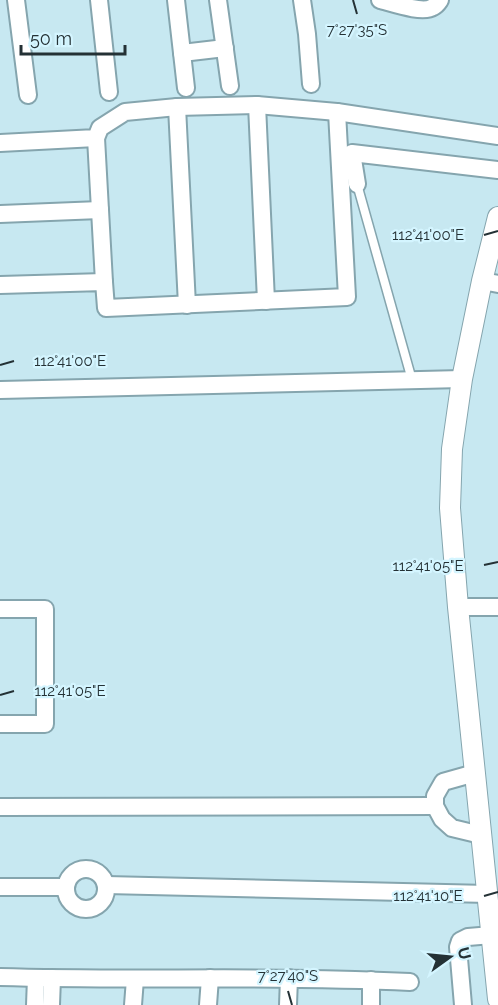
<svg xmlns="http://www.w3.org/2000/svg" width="498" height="1005" viewBox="0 0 498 1005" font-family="Raleway,sans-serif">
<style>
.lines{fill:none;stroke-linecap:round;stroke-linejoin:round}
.service-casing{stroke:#85a5ae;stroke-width:11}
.minor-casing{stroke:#85a5ae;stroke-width:20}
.tertiary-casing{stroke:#85a5ae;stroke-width:22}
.service{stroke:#fff;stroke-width:8}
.minor{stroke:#fff;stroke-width:16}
.tertiary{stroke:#fff;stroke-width:20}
.ticks{fill:none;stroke:#243135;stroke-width:2}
.ticks-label{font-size:15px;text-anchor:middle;fill:#243135;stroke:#d4f5ff;stroke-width:4.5;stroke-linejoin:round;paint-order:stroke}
</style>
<rect width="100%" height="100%" fill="#c7e8f1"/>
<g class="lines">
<defs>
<polyline id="service" points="357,184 412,380"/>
<g id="minor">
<polyline points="16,0 28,95"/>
<polyline points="99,0 109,92"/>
<polyline points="176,0 186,88"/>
<polyline points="218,0 230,86"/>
<polyline points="302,0 307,34 311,84"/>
<path d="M380 0C392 3 423 14 433 7 437 5 438 3 440 0"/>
<polyline points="182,53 225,48"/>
<polyline points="257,105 266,301"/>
<polyline points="177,107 187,305"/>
<polyline points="96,138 104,282"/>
<polyline points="0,143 96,138 100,128 125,112 177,107 257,105 337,112 498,136"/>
<polyline points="357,184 352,153 498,170"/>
<polyline points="0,214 100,210"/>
<polyline points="482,281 498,284"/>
<polyline points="0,285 104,282 106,308 347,297 337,112"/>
<polyline points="0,390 462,379"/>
<polyline points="458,607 498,607"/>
<polyline points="0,609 45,609 45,724 0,724"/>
<polyline points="475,773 443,782 435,796 435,806 442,819 452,828 481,835"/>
<polyline points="0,807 435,806"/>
<circle cx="86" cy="889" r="20"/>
<polyline points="106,885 488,894"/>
<polyline points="0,887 66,887"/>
<path d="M0 977C137 981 273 975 410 982"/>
<polyline points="371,980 371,1005"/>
<polyline points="35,1005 36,978"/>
<polyline points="51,1005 52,978"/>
<polyline points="133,1005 135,979"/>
<polyline points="208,1005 210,978"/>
<polyline points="288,1005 289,978"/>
<polyline points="463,1005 458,947 460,941 468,937 492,935"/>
</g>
<polyline id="tertiary" points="498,217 482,281 462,379 452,449 450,508 458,607 498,999"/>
</defs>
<use href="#service" class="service-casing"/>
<use href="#minor" class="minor-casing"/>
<use href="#tertiary" class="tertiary-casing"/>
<use href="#service" class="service"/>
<use href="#minor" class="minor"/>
<use href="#tertiary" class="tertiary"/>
</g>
<path class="ticks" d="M353 0 357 14M484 235 498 231M0 365 14 361M484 565 498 562M0 695 14 691M484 896 498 892M288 991 292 1005"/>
<g class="ticks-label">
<text x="357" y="35">7°27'35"S</text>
<text x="428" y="240">112°41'00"E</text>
<text x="70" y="366">112°41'00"E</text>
<text x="428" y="571">112°41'05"E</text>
<text x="70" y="696">112°41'05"E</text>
<text x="428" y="901">112°41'10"E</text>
<text x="288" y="981">7°27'40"S</text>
</g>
<g transform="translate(450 957) rotate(75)" stroke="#d4f5ff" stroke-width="4.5" paint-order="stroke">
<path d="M0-4.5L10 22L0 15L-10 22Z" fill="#243135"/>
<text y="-9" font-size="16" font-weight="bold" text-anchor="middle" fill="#243135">U</text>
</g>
<path d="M21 45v9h104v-9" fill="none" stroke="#243135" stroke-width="3"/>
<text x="30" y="45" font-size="18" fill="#243135" stroke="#d4f5ff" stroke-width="4.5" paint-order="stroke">50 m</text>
</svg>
